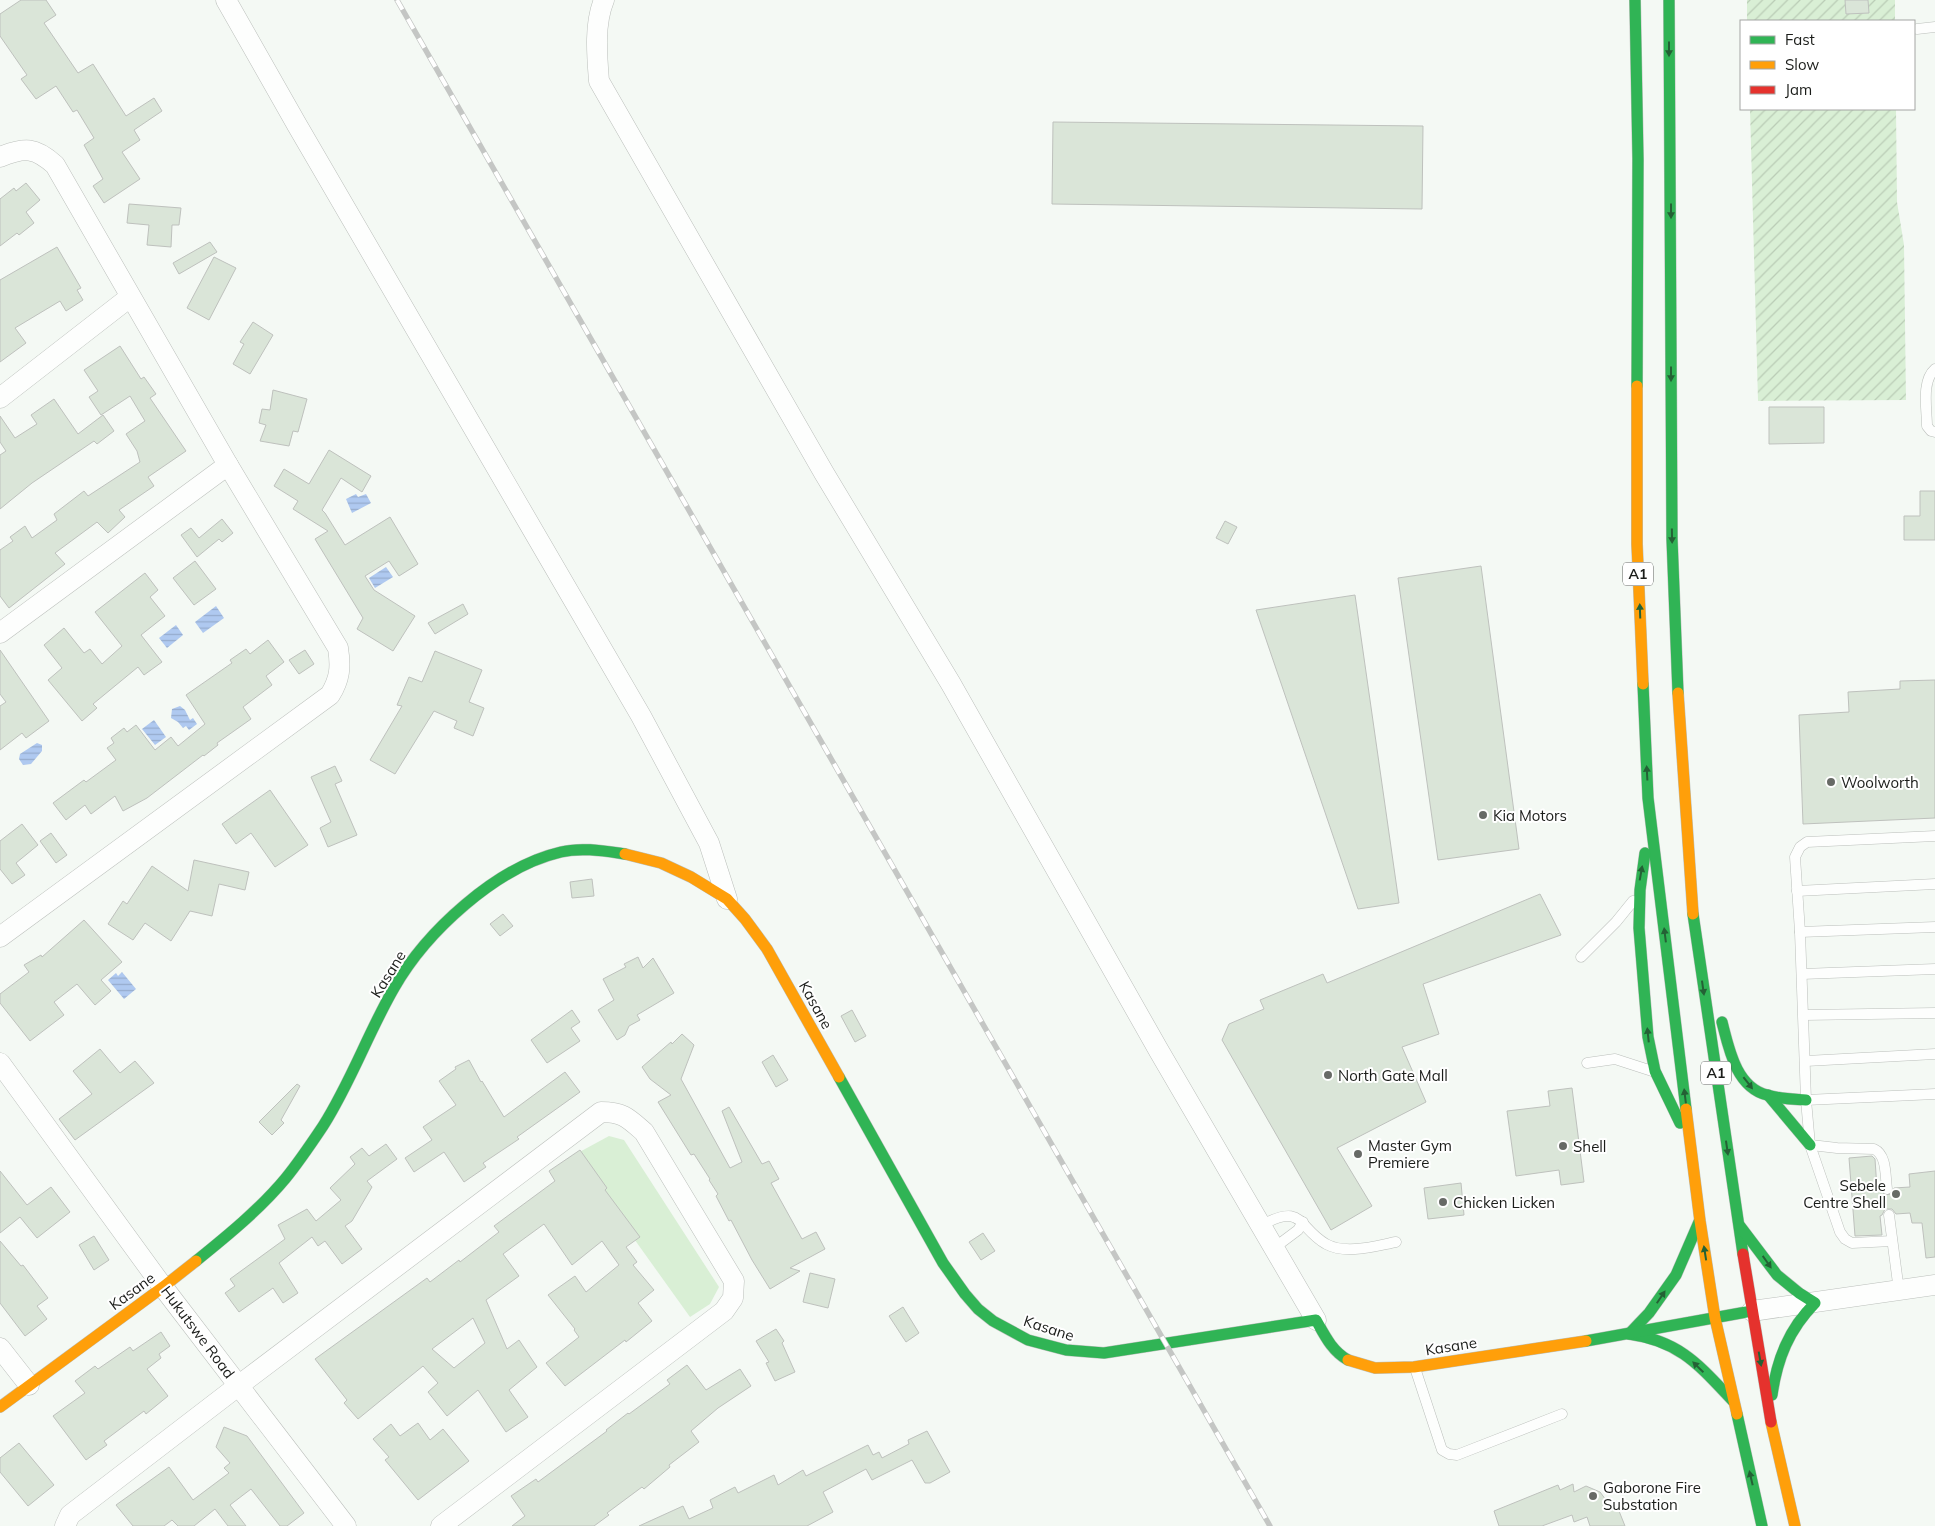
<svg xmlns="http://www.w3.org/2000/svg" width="1935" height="1526" viewBox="0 0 1935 1526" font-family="Mulish,sans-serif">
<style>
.green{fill:#d9efd5}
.garden{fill:url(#garden-furrows)}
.water{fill:url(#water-rules)}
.building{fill:#dae5d8;stroke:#bec1bd;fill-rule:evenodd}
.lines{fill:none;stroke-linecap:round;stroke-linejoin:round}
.lane-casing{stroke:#bbbfbb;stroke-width:11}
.street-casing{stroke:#bbbfbb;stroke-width:21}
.fast-casing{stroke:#bbbfbb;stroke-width:12}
.slow-casing{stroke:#bbbfbb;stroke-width:12}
.jam-casing{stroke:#bbbfbb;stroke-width:12}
.lane{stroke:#fdfefd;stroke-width:10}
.street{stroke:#fdfefd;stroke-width:20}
.fast{stroke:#30b455;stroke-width:11}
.slow{stroke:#ff9f0a;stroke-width:11}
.jam{stroke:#e5322d;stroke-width:11}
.rail-casing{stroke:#c4c6c4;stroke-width:5.5}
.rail{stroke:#fff;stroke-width:4;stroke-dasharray:11;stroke-linecap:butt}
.oneway{fill:#246135}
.poi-dot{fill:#676a66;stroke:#fff;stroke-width:2}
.labels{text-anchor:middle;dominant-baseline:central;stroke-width:4;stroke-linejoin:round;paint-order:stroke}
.shield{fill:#fff;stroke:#5f615f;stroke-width:1}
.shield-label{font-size:14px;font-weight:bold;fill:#1b1d1a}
.poi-label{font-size:15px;fill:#1b1d1a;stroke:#fff;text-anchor:start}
.street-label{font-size:15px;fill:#1b1d1a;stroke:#fff}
</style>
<defs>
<pattern id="garden-furrows" width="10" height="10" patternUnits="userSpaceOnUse" patternTransform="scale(1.25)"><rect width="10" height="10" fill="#d9efd5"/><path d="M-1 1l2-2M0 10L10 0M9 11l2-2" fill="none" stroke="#baccb6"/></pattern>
<pattern id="water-rules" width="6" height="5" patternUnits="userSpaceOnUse" patternTransform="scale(1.25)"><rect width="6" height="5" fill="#afc9f0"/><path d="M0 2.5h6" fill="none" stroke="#96accd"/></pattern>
</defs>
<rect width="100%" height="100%" fill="#f4f9f4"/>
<polygon class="green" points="609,1136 624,1140 719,1287 710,1304 690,1317 574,1155"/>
<g class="garden">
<rect x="1747" y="0" width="148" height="21"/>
<polygon points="1750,109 1896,109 1897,202 1904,245 1906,400 1758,401"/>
</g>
<g class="water">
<polygon points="356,494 358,497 366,494 371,503 352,513 346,499"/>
<polygon points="386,567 393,577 375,588 369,578"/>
<polygon points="216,606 224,618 203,633 195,622"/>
<polygon points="176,625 183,635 167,648 159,638"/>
<polygon points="180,706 185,710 190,720 193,718 197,724 189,730 186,726 183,728 178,722 171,718 172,709"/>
<polygon points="154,720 166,737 155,745 142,729"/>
<polygon points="37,743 42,745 42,751 31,764 23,765 19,759 20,754"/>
<polygon points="122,972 136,989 124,999 108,980 116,973 118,976"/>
</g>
<g class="building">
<polygon points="21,0 46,0 56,15 44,23 78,73 93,64 126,116 154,98 162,111 134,130 140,140 122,152 140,179 104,203 93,186 103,179 84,145 94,138 77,110 73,112 56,86 36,99 21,79 27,75 0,36 0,14"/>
<polygon points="1845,0 1868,0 1869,13 1846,14"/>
<polygon points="1053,122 1423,126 1422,209 1052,204"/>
<polygon points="26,183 40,200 26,212 34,223 19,235 17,233 0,246 0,199 14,188 16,191"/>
<polygon points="129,204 181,208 179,225 172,225 171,247 147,245 149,225 127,223"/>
<polygon points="210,242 217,252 179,274 173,263"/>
<polygon points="57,247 81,288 77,290 83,300 66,311 60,301 15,328 26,343 0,362 0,280"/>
<polygon points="214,257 236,268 209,320 187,308"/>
<polygon points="253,322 273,335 250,374 233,364 244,344 240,342"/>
<polygon points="120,346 141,379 144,377 156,394 150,398 186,451 148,477 154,486 119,510 125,517 108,533 97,522 55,553 65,564 9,608 0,596 0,550 13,541 10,537 25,526 32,538 57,520 54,514 84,491 88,496 140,462 137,451 126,434 145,421 130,396 101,415 89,397 98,391 84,370"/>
<polygon points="273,390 307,399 298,432 293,431 289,446 260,441 266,425 259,423 262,409 270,410"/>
<polygon points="54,399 78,434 103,415 114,431 97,444 94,441 32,483 0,509 0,455 6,451 0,442 0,416 15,438 37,424 31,415"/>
<polygon points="1769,407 1824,407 1824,443 1769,444"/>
<polygon points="329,450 371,476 362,492 341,478 322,510 325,513 345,545 390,517 418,564 399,576 389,561 365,576 374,590 415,616 393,651 357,629 363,618 315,539 328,531 293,509 298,501 274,486 284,469 309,484"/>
<polygon points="1920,491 1935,491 1935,540 1904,540 1904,516 1920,516"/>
<polygon points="222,519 233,533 222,542 219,539 197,557 181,535 191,528 199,538"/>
<polygon points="1225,521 1237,527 1228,544 1216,538"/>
<polygon points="195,561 216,589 194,605 173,578"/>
<polygon points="1481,566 1519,849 1438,860 1398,578"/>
<polygon points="145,573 158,590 150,597 165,616 141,635 162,662 144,675 138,667 93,704 97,708 82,721 48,680 62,668 44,645 64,628 84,653 90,649 102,664 122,646 95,612"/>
<polygon points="1355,595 1399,903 1358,909 1256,610"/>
<polygon points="463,604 468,614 435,634 428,623"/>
<polygon points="268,640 284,662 266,676 272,685 243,707 251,719 217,743 218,745 204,756 203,755 147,798 123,811 115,796 91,814 85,805 66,820 53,803 84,780 86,782 116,760 107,748 114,743 111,738 124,728 127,732 136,725 155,750 171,737 178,746 205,724 186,695 232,663 230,660 246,649 250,654"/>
<polygon points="0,650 49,721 26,738 22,733 0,750 0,706 6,702 0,694"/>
<polygon points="305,650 314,664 299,674 289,660"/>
<polygon points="435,651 482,670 469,702 484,708 473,736 454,728 457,721 434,711 395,774 370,760 402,706 397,705 409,677 422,682"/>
<polygon points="1935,680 1935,818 1803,824 1799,715 1849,712 1848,692 1900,689 1900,681"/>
<polygon points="335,766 342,781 335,784 357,835 328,847 320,828 331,822 311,777"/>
<polygon points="270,790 308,845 275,867 251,833 236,844 222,824"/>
<polygon points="22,824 38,845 16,863 25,875 12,884 0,869 0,841"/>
<polygon points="51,833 67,855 56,863 40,841"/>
<polygon points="194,860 249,872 245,890 219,884 212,916 190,911 171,941 145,923 133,940 108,924 123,901 127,904 152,866 188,891"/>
<polygon points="592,879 594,896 572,898 570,882"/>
<polygon points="1540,894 1561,935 1423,984 1439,1034 1402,1047 1426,1102 1337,1148 1372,1206 1331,1230 1222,1040 1229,1024 1264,1009 1260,1000 1323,974 1327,983"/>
<polygon points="503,914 513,926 500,936 490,924"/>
<polygon points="84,920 122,962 101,980 111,991 95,1005 77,984 54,1002 64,1015 30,1041 0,1003 0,994 29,972 24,965 41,955 42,957"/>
<polygon points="638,957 643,968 653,958 674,993 637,1015 640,1020 629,1026 625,1035 617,1040 598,1010 614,1000 603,979 626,967 624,964"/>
<polygon points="572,1010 580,1022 571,1028 580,1041 547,1063 531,1040"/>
<polygon points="852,1010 866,1036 855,1042 841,1016"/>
<polygon points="682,1034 694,1045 681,1079 730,1168 742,1162 722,1111 729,1107 762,1164 769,1161 779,1179 771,1183 802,1239 816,1232 825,1249 790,1268 800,1271 770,1289 752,1260 731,1220 729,1221 716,1196 718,1194 709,1180 710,1179 694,1154 691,1155 658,1102 671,1095 650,1079 642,1067 671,1042 672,1044"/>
<polygon points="100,1049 120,1073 135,1061 154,1083 75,1140 59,1119 92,1094 73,1071"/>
<polygon points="773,1055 788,1080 776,1087 762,1062"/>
<polygon points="469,1060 481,1082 482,1081 504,1117 565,1072 580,1092 517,1137 519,1139 483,1163 486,1167 464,1182 444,1152 414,1172 405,1158 432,1140 423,1127 456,1105 439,1081 456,1069 455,1067"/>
<polygon points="297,1084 300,1086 281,1120 284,1123 272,1135 259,1122"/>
<polygon points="1572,1088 1584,1182 1561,1185 1559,1170 1516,1176 1507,1111 1550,1106 1548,1091"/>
<polygon points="386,1144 397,1159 367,1181 372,1187 352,1221 345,1226 362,1249 342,1264 325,1241 318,1246 312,1237 279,1263 298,1293 283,1303 273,1288 239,1312 225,1293 235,1286 230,1279 285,1239 278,1225 307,1209 316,1221 341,1200 330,1188 355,1164 350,1157 362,1148 369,1156"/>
<path d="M580 1150 607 1188 605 1190 640 1237 626 1247 637 1262 633 1265 654 1290 638 1303 652 1321 626 1342 625 1340 565 1386 546 1363 579 1337 574 1330 575 1329 548 1295 575 1276 586 1292 619 1265 602 1241 572 1265 544 1224 503 1254 519 1276 486 1300 507 1349 519 1340 537 1367 509 1390 528 1417 506 1432 478 1390 447 1416 428 1392 438 1383 423 1366 358 1419 344 1403 347 1400 315 1359 427 1278 430 1282 459 1260 460 1262 499 1232 494 1226 555 1181 549 1171ZM473 1318 485 1343 454 1368 432 1349Z"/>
<polygon points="1872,1156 1875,1159 1877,1189 1880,1189 1885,1195 1891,1194 1894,1188 1910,1187 1909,1174 1935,1171 1935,1257 1926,1258 1922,1223 1912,1223 1910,1213 1896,1214 1892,1209 1885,1209 1882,1215 1880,1216 1882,1235 1855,1236 1849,1158"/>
<polygon points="0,1171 27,1205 51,1187 70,1212 37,1238 20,1217 0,1233"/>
<polygon points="1461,1183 1464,1215 1428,1219 1424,1188"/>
<polygon points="983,1233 995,1251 981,1260 969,1242"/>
<polygon points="94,1236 109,1260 94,1270 79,1245"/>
<polygon points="0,1241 21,1266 23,1265 48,1298 37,1306 47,1319 25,1336 0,1303"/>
<polygon points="810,1273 835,1279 828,1308 803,1302"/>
<polygon points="903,1307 919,1333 906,1342 889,1316"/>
<polygon points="776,1329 784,1341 782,1343 795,1372 775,1381 766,1363 769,1362 756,1341"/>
<polygon points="161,1332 170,1346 159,1354 161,1358 147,1369 168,1396 146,1414 144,1411 104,1441 107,1445 86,1460 53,1416 85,1393 75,1381 95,1366 98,1369 130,1347 133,1351"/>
<polygon points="687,1365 706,1390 740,1369 751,1386 718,1408 691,1431 699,1442 669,1465 670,1467 644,1489 642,1487 607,1513 609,1515 594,1526 512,1526 525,1516 511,1496 536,1479 538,1482 607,1431 606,1430 628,1413 629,1414 670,1384 667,1380"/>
<polygon points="418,1423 430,1440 443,1429 469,1461 418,1500 385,1460 389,1457 373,1439 391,1424 400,1436"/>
<polygon points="224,1427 247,1436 304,1513 287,1526 280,1526 251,1489 230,1505 246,1526 228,1526 215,1509 194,1526 178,1526 172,1520 164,1526 133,1526 116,1505 169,1467 193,1500 229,1473 224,1468 230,1463 216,1447"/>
<polygon points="927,1431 950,1472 930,1483 925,1483 912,1460 872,1480 866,1469 823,1492 833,1512 807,1526 639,1526 683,1506 689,1519 713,1508 710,1500 735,1487 738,1493 774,1475 778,1485 803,1470 806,1476 868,1445 873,1455 879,1452 882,1458 909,1444 908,1440"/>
<polygon points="19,1443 54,1485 28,1506 0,1472 0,1458"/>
<polygon points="1573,1484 1574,1492 1586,1486 1600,1492 1609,1504 1617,1506 1625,1526 1590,1526 1587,1517 1574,1522 1572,1515 1542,1526 1499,1526 1494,1511 1558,1485 1560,1490"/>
</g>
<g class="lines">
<defs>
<g id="lane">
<polyline points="1917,29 1935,27"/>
<path d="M1935 369C1921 381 1927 410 1927 426L1931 431 1935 432"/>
<polyline points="1797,891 1935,884"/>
<polyline points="1800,932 1935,927"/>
<polyline points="1581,957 1616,922 1633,901"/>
<polyline points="1802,974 1935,969"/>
<polyline points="1804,1015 1935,1013"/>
<polyline points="1806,1061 1935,1054"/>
<polyline points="1587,1063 1615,1059 1652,1071"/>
<polyline points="1806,1100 1935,1094"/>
<path d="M1811 1145 1837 1148 1874 1149C1887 1155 1885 1175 1887 1189"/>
<polyline points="1889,1215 1899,1291"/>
<path d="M1260 1226C1304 1202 1297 1227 1326 1244 1346 1255 1375 1246 1396 1242"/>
<polyline points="1892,1241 1852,1243 1845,1239 1840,1232 1810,1145 1806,1100 1800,932 1795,857 1800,847 1807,842 1935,836"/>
<polyline points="1274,1248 1298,1230 1303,1222"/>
<polyline points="1415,1368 1442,1450 1449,1454 1457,1455 1562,1414"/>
</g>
<g id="street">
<polyline points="226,0 297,125 641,716 709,843 727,899"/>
<path d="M604 0C594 24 597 56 599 81L824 473 951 684 1159 1051 1316 1320"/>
<path d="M0 157C25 147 35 147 55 165L228 465 338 648C341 667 340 679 330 695L0 937"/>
<polyline points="0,398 130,297"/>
<polyline points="0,633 228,465"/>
<polyline points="0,1063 163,1287 346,1526"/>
<polyline points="1752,1311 1935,1285"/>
<polyline points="0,1348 29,1385"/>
<path d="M65 1526 70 1515 238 1386 601 1112C623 1112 628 1118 644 1132L734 1281 733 1298 724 1311 441 1526"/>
</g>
<g id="fast">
<polyline points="1635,0 1638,159 1637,386"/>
<polyline points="1669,0 1672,539 1678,693"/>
<polyline points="1643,684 1648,798 1686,1109"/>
<polyline points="1645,853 1640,890 1639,928 1648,1037 1655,1071 1680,1123"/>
<polyline points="1693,914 1743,1254"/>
<path d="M1722 1022C1729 1049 1736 1087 1767 1095 1780 1099 1793 1099 1806 1100"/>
<path d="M839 1077 943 1263 965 1294 978 1309 993 1321 1028 1340 1066 1350 1104 1353 1316 1320C1325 1336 1332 1351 1348 1360"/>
<polyline points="1768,1095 1810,1145"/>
<path d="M1740 1226 1777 1275 1799 1293 1815 1303C1789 1329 1777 1359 1772 1395"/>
<path d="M196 1261C227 1236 260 1209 285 1179 299 1162 311 1144 323 1126 351 1082 368 1033 394 988 426 932 496 867 561 852 581 847 604 851 625 854"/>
<polyline points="1629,1334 1649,1313 1676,1275 1699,1222"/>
<path d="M1629 1334C1680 1341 1699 1365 1733 1401"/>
<polyline points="1586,1341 1752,1311"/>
<polyline points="1737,1414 1762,1526"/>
</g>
<g id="slow">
<polyline points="1637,386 1637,544 1643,684"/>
<polyline points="1678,693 1693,914"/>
<polyline points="625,854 661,863 691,877 727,899 745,919 767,949 839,1077"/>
<polyline points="1686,1109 1700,1221 1715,1318 1737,1414"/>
<polyline points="1348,1360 1375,1368 1414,1367 1586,1341"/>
<polyline points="0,1407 163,1287 196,1261"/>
<polyline points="1771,1422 1795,1526"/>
</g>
<polyline id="jam" points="1743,1254 1771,1422"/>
</defs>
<use href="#lane" class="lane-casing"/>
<use href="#street" class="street-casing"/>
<use href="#fast" class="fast-casing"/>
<use href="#slow" class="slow-casing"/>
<use href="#jam" class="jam-casing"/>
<use href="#lane" class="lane"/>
<use href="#street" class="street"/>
<use href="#fast" class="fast"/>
<use href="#slow" class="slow"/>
<use href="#jam" class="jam"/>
<defs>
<polyline id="rail" points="397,0 1270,1526"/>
</defs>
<use href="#rail" class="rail-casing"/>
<use href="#rail" class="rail"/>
</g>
<defs><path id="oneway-solid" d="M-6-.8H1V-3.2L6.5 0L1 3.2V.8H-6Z" transform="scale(1.25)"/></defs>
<g class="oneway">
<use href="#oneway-solid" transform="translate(1669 49) rotate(90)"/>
<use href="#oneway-solid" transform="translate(1671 211) rotate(90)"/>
<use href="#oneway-solid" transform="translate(1671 374) rotate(90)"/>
<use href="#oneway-solid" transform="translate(1672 536) rotate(89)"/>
<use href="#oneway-solid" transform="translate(1640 611) rotate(-92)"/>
<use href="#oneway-solid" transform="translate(1647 773) rotate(-93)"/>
<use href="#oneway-solid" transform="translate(1641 873) rotate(-80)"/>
<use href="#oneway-solid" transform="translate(1665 935) rotate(-97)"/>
<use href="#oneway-solid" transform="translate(1703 988) rotate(82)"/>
<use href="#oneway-solid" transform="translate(1648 1035) rotate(-96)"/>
<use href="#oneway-solid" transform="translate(1748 1083) rotate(52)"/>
<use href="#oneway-solid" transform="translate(1685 1096) rotate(-97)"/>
<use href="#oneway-solid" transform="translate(1727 1148) rotate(82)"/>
<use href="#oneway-solid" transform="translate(1705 1253) rotate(-99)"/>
<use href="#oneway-solid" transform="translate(1767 1262) rotate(55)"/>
<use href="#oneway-solid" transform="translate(1661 1297) rotate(-56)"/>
<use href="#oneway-solid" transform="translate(1760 1359) rotate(80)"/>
<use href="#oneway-solid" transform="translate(1698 1367) rotate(-136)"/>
<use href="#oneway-solid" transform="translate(1751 1478) rotate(-103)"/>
</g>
<g class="poi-dot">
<circle cx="1831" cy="782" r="5"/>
<circle cx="1483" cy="815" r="5"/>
<circle cx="1328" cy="1075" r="5"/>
<circle cx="1563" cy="1146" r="5"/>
<circle cx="1358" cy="1154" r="5"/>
<circle cx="1896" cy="1194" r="5"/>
<circle cx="1443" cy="1202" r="5"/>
<circle cx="1593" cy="1496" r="5"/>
</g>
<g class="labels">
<g class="shield">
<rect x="1623" y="562.5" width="30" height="23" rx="4"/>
<rect x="1701" y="1061.5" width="30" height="23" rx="4"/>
</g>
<g class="shield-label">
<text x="1638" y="574">A1</text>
<text x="1716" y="1073">A1</text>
</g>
<g class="poi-label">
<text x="1841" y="782">Woolworth</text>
<text x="1493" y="815">Kia Motors</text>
<text x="1338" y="1075">North Gate Mall</text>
<text x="1368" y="1145">Master Gym<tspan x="1368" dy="17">Premiere</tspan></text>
<text x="1573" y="1146">Shell</text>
<text x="1886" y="1185" text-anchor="end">Sebele<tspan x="1886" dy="17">Centre Shell</tspan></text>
<text x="1453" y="1202">Chicken Licken</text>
<text x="1603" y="1487">Gaborone Fire<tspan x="1603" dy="17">Substation</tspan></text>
</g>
<g class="street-label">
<text transform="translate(388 974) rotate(-58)">Kasane</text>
<text transform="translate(816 1005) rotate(61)">Kasane</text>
<text transform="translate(132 1291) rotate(-36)">Kasane</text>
<text transform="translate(1049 1328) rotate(18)">Kasane</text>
<text transform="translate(198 1332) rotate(53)">Hukutswe Road</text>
<text transform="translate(1451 1346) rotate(-9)">Kasane</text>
</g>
</g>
<rect x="1740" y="20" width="175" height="90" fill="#ffffff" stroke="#a4a5a3"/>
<rect x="1750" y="36" width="25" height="8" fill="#30b455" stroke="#a4a5a3"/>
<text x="1785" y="45" font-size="15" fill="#1b1d1a">Fast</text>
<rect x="1750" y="61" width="25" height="8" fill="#ff9f0a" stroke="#a4a5a3"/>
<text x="1785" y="70" font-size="15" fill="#1b1d1a">Slow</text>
<rect x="1750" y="86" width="25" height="8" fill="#e5322d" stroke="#a4a5a3"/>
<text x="1785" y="95" font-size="15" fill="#1b1d1a">Jam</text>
</svg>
